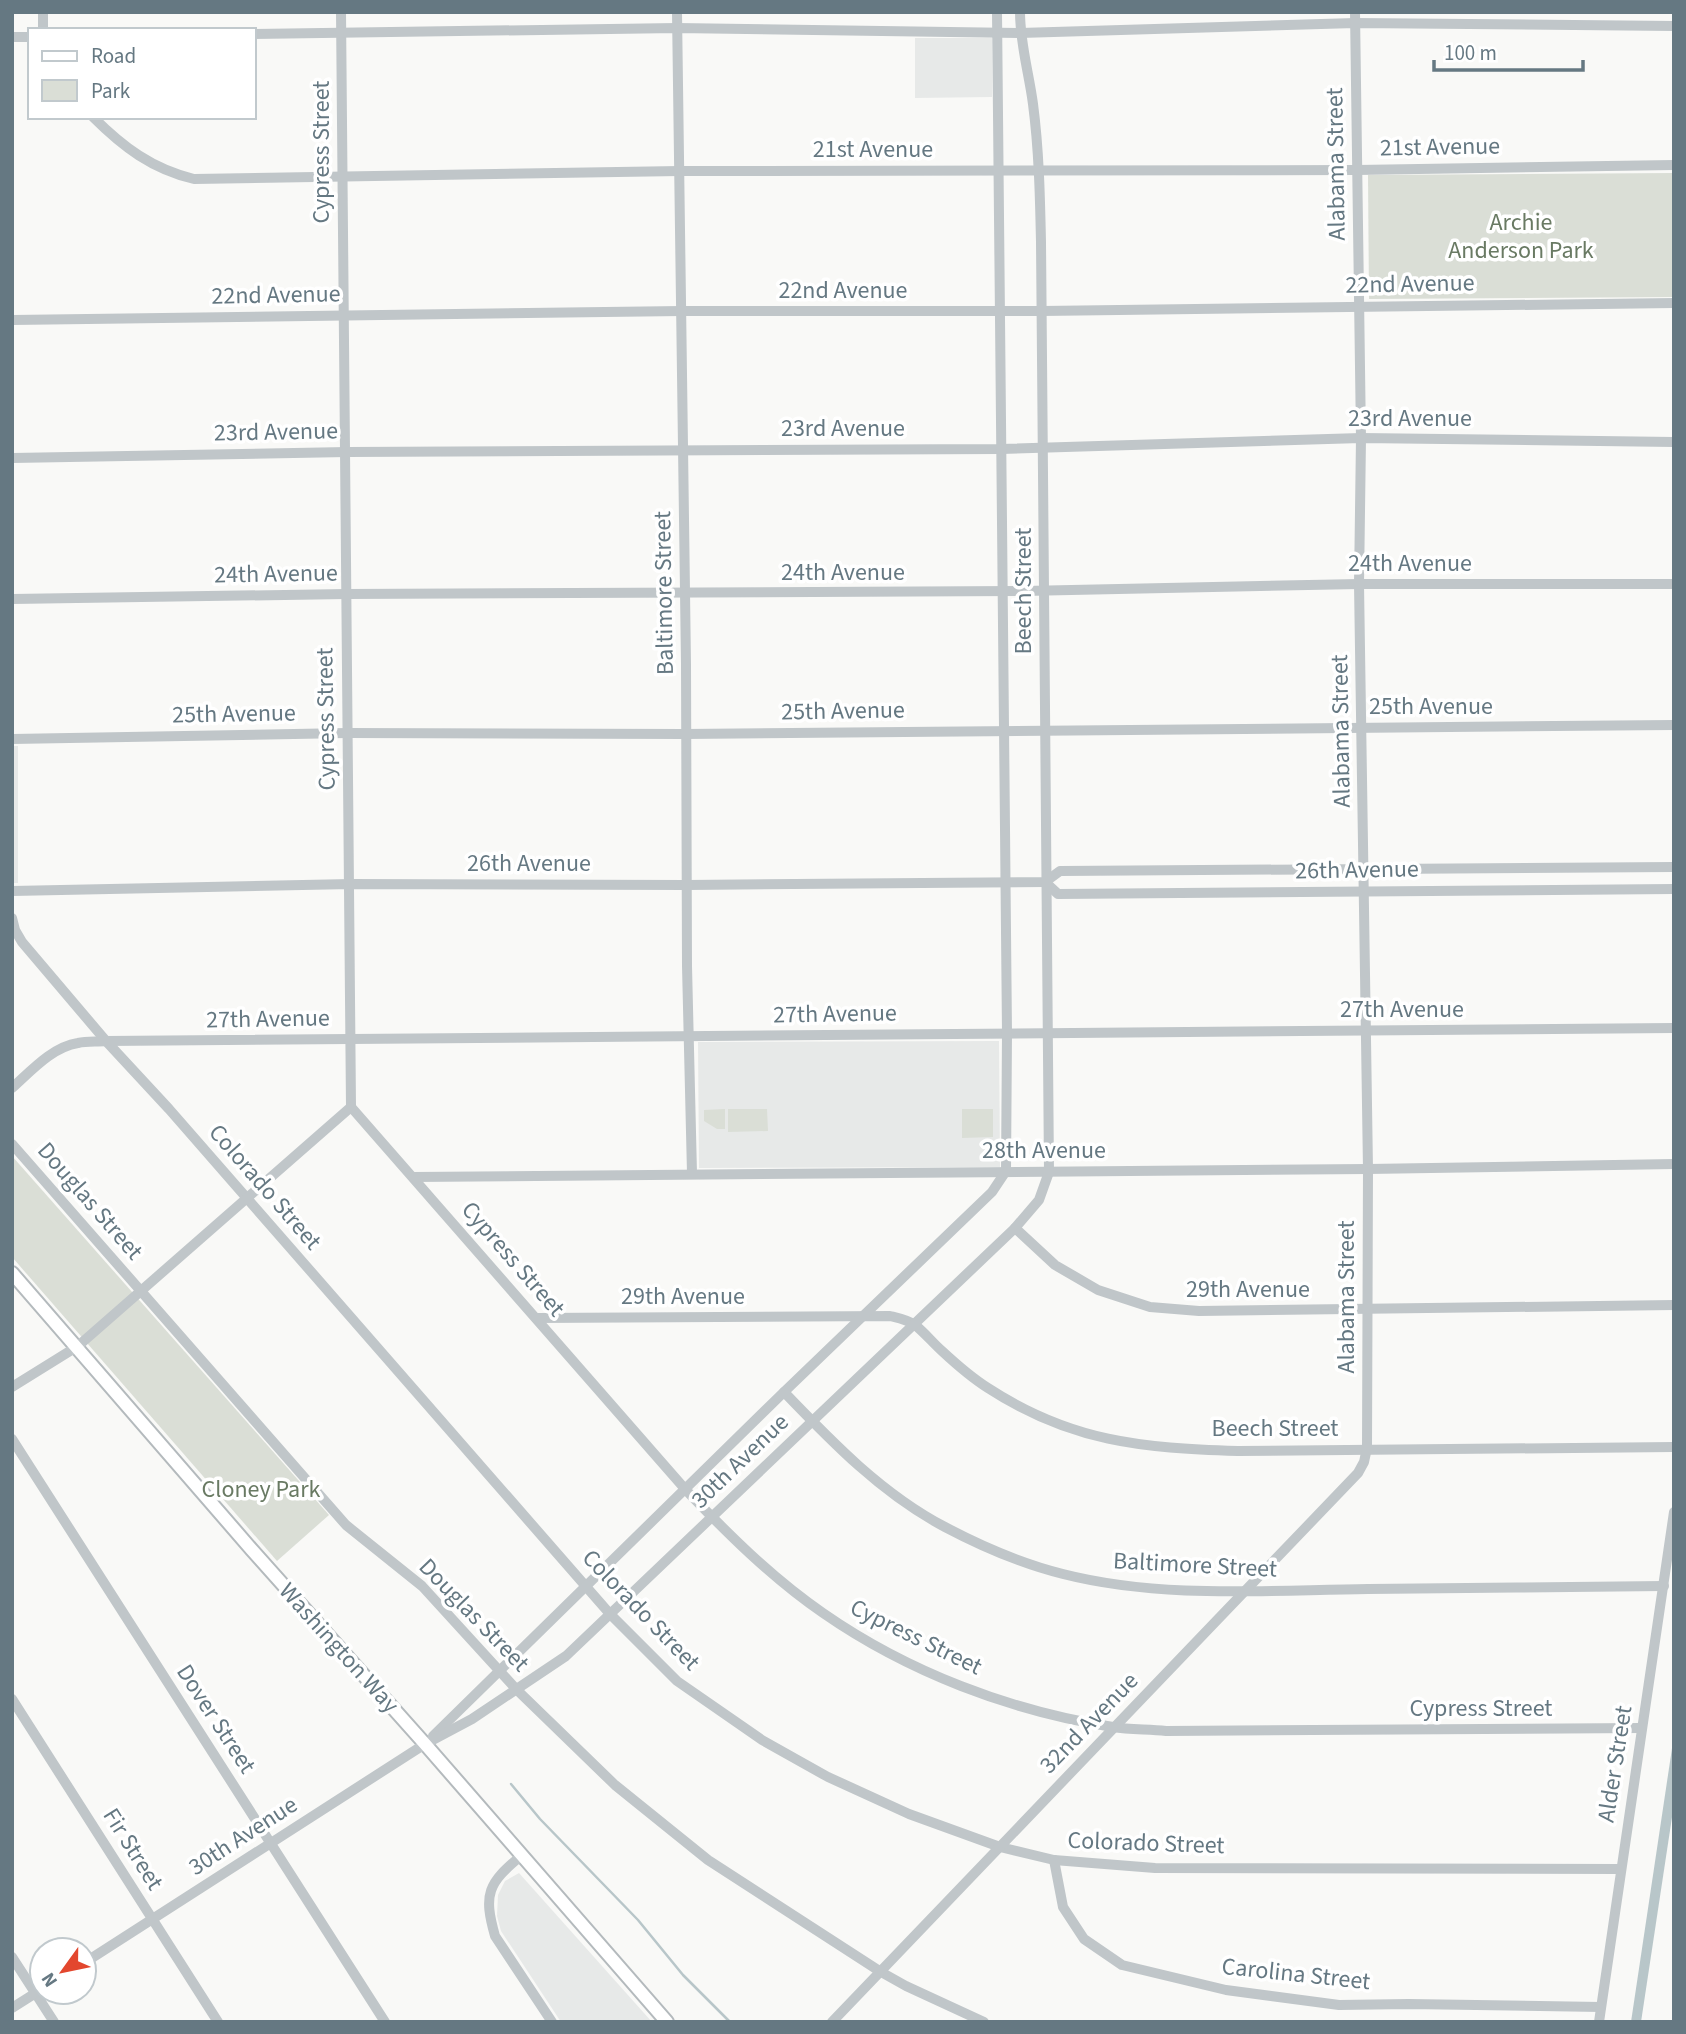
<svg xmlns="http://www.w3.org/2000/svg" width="1686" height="2034" viewBox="0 0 1686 2034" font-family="'Source Sans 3',sans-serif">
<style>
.built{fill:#e7e9e8}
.green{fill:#daded6}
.water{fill:#b8c6c9}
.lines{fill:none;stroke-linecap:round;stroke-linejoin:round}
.stream{stroke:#b8c6c9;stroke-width:2.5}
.major-casing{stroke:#b4babd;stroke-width:16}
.minor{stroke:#c0c6c9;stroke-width:10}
.major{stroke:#fff;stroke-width:12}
.labels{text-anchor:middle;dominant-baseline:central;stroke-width:7;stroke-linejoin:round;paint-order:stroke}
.street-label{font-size:24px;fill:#657882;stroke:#fff}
.park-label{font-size:24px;fill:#697a63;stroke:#fff}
</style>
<rect width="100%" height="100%" fill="#f9f9f7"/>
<g class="built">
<polygon points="915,38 992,38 992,97 915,98"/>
<rect x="12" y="746" width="6" height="137"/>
<polygon points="999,1041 1000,1167 699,1168 698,1042"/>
<polygon points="519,1873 652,2022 561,2022 501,1931 497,1916 498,1895 505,1881"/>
</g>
<g class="green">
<polygon points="1674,173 1674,297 1369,299 1368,175"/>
<polygon points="725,1109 725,1129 717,1129 704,1121 704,1110"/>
<polygon points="728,1109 767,1109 768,1131 728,1132"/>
<polygon points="962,1109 993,1109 993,1137 962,1138"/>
<polygon points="12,1156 329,1515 277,1561 12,1257"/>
</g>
<polygon class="water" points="1674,1735 1674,1804 1641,2022 1631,2022"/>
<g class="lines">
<polyline class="stream" points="511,1784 540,1819 638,1920 683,1975 730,2022"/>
<defs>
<polyline id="major" points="12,1273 252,1550 425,1744 667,2022"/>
</defs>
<use href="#major" class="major-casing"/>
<g class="minor">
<polyline points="43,12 43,30"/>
<path d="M341 12 351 1107 685 1489C727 1533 772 1578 823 1613 908 1672 1010 1711 1113 1727 1130 1730 1148 1729 1166 1731L1642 1728"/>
<polyline points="677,12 686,664 687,966 692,1173"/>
<polyline points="254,34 677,28 1020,33 1355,23 1674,26"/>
<polyline points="12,37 30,37"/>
<path d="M93 117C123 147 152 169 194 179L680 171 1357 170 1674 165"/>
<polyline points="12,320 682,311 1042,311 1674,303"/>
<polyline points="12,458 347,452 1001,449 1361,438 1674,442"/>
<polyline points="12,599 346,594 1024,591 1359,584 1674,584"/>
<polyline points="12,739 347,733 685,734 1674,725"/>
<polyline points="1045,882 1058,894 1674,889"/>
<polyline points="12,891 351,884 687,885 1045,882 1060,871 1674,867"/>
<polyline points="12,918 15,930 22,942 106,1041 169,1109 610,1614 677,1681 762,1740 828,1777 909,1814 1000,1847 1054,1860 1155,1868 1620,1869"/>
<path d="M12 1088C31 1071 52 1047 78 1043 87 1041 97 1042 106 1041L1674 1028"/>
<polyline points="12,1144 346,1525 422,1586 517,1690 615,1785 708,1860 881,1972 906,1986 984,2022"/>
<polyline points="413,1177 1368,1169 1674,1164"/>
<polyline points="1015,1228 1055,1265 1098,1290 1150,1307 1199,1311 1674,1305"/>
<path d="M536 1318 890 1316C898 1318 908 1320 915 1325 924 1332 933 1343 942 1351 956 1364 972 1378 988 1388 1071 1442 1142 1448 1238 1451L1674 1447"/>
<polyline points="12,1387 78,1346 351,1107"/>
<path d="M784 1392C832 1442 882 1494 945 1527 981 1546 1023 1564 1063 1574 1161 1599 1267 1590 1368 1589 1467 1588 1565 1587 1664 1586"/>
<polyline points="12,1439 385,2022"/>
<polyline points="12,1699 218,2022"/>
<polyline points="433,1736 784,1392 992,1192 1006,1171 1007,1033 997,12"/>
<path d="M521 1856C488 1883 483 1894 495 1936L552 2022"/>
<polyline points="1054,1860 1063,1907 1084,1939 1122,1965 1226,1990 1339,2005 1409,2004 1601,2007"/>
<polyline points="12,1957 54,2022"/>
<path d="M84 1963 425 1744 472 1719 566 1656 1015 1228 1039 1200 1049 1172 1041 242C1040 196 1039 150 1033 104 1029 73 1020 44 1020 12"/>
<polyline points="12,2008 42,1989"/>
<polyline points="832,2022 1358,1473 1364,1462 1367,1448 1368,1169 1359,584 1361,438 1355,12"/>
<polyline points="1599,2022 1674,1512"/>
</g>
<use href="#major" class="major"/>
</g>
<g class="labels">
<g class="street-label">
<text transform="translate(1440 147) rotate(-1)">21st Avenue</text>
<text x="873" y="149">21st Avenue</text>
<text transform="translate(321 152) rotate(-90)">Cypress Street</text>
<text transform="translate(1336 164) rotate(-91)">Alabama Street</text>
<text transform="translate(1410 284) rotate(-1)">22nd Avenue</text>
<text x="843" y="290">22nd Avenue</text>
<text transform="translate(276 295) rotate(-1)">22nd Avenue</text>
<text x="1410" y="418">23rd Avenue</text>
<text x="843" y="428">23rd Avenue</text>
<text transform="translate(276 432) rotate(-1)">23rd Avenue</text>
<text x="1410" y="563">24th Avenue</text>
<text x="843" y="572">24th Avenue</text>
<text transform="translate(276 574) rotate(-1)">24th Avenue</text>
<text transform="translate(1023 591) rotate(-90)">Beech Street</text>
<text transform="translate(664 593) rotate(-91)">Baltimore Street</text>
<text x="1431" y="706">25th Avenue</text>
<text transform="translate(843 711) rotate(-1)">25th Avenue</text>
<text transform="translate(234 714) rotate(-1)">25th Avenue</text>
<text transform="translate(326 719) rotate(-91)">Cypress Street</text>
<text transform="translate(1341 731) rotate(-91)">Alabama Street</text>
<text x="529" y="863">26th Avenue</text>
<text transform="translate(1357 870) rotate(-1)">26th Avenue</text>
<text x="1402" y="1009">27th Avenue</text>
<text transform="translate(835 1014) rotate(-1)">27th Avenue</text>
<text transform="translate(268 1019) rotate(-1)">27th Avenue</text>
<text x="1044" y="1150">28th Avenue</text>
<text transform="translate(265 1187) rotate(49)">Colorado Street</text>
<text transform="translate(90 1201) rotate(49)">Douglas Street</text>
<text transform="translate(513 1259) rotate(49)">Cypress Street</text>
<text x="1248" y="1289">29th Avenue</text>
<text x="683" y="1296">29th Avenue</text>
<text transform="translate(1346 1297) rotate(-90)">Alabama Street</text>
<text x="1275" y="1428">Beech Street</text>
<text transform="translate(740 1461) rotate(-44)">30th Avenue</text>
<text transform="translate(1195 1565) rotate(3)">Baltimore Street</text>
<text transform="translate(641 1610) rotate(46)">Colorado Street</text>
<text transform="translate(474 1615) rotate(46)">Douglas Street</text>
<text transform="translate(916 1637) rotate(26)">Cypress Street</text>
<text transform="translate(339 1648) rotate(48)">Washington Way</text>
<text x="1481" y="1708">Cypress Street</text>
<text transform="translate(216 1719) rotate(57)">Dover Street</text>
<text transform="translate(1089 1723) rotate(-46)">32nd Avenue</text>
<text transform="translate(1615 1764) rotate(-81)">Alder Street</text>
<text transform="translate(243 1836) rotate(-33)">30th Avenue</text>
<text transform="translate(1146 1843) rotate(2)">Colorado Street</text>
<text transform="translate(133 1849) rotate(58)">Fir Street</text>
<text transform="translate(1296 1974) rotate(6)">Carolina Street</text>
</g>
<g class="park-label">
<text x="1521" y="222">Archie<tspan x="1521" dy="28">Anderson Park</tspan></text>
<text x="261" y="1489">Cloney Park</text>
</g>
</g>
<rect width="1686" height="2034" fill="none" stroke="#657882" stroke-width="28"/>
<rect x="28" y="28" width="228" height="91" fill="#ffffff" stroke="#c1c9cd" stroke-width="2"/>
<rect x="42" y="51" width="35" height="10" fill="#ffffff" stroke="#c1c9cd" stroke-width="2"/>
<text x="91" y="63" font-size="21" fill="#657882">Road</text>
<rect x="42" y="80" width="35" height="21" fill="#daded6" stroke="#c1c9cd" stroke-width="2"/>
<text x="91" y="98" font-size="21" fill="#657882">Park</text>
<g transform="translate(63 1971) rotate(237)"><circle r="33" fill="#ffffff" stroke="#c1c9cd" stroke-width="2"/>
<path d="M0-5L12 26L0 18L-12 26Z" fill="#e3472e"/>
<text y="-10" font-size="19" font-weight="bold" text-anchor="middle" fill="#657882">N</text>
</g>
<path d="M1434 60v10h149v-10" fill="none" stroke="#657882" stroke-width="3.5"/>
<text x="1444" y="60" font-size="21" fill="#657882" stroke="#ffffff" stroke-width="5" paint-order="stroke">100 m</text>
</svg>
